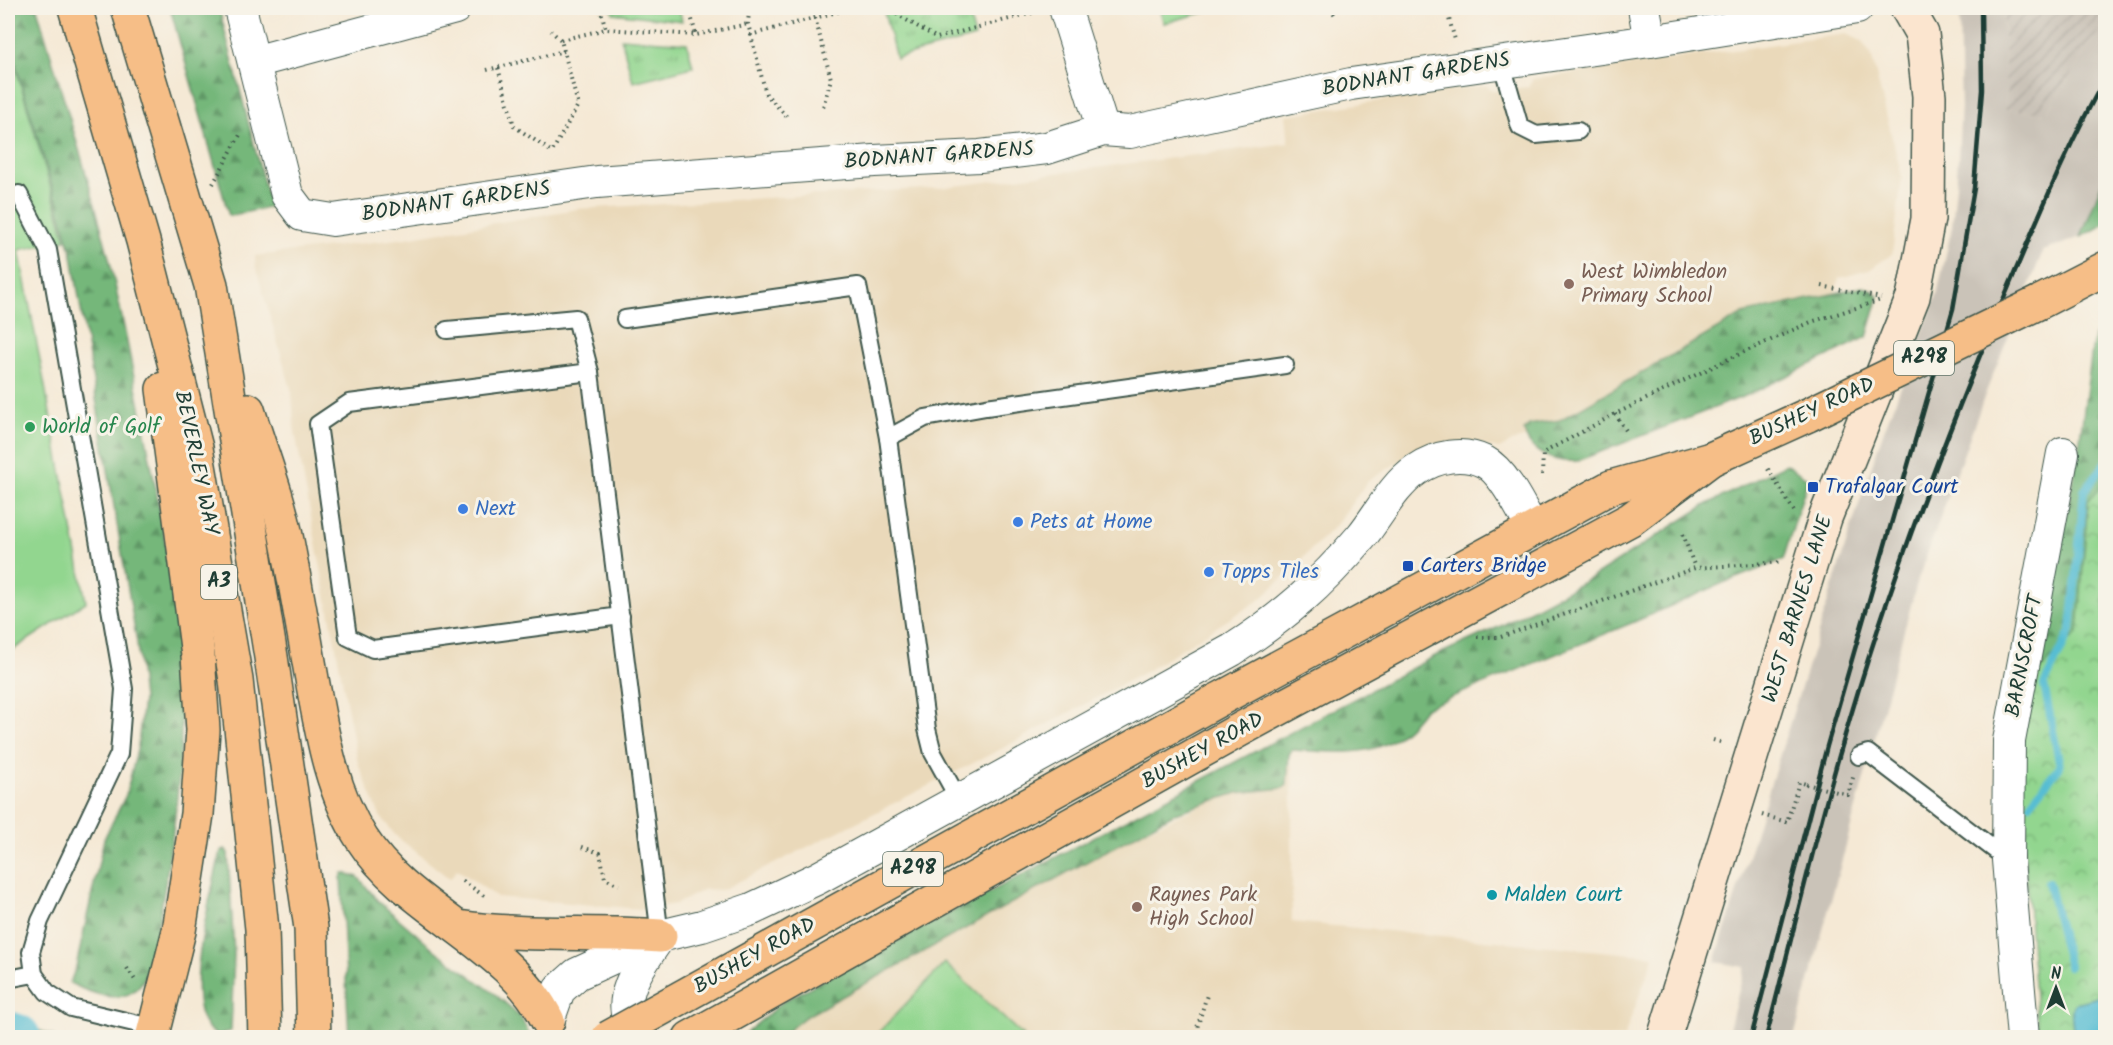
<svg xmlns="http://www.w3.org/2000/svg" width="2113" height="1045" viewBox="0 0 2113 1045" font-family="Kalam,sans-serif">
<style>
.built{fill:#ead9ba}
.industrial{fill:url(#industrial-furrows)}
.railway{fill:#cac3b8}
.grass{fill:url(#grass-tufts);stroke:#588a62;stroke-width:1.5}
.forest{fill:url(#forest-firs);stroke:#4a7a57;stroke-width:1.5}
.park{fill:url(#park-crowns);stroke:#588a62;stroke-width:1.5}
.garden{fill:#92d68f;stroke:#588a62;stroke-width:1.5}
.water{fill:#56bdd3;stroke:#3a7d84;stroke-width:1.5}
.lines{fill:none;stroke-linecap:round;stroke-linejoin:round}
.stream{stroke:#56bdd3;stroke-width:8}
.river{stroke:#56bdd3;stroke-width:48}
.service-casing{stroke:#3f574c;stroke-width:20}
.minor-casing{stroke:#3f574c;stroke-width:34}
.secondary-casing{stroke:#3f574c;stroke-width:36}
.primary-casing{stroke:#3f574c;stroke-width:36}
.trunk-casing{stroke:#3f574c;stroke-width:36}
.path{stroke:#3f574c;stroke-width:4;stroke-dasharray:1.5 4.5;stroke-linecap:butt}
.service{stroke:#fff;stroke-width:16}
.minor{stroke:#fff;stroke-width:32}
.secondary{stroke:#fbe5cf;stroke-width:33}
.primary{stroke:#f6be87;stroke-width:33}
.trunk{stroke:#f6be87;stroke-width:33}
.rail{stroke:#1f3d34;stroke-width:4.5}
.primary-bridge-casing{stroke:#3f574c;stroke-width:36;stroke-linecap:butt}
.path-bridge{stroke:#3f574c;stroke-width:4;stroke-dasharray:1.5 4.5;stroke-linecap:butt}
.primary-bridge{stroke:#f6be87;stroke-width:33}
.education-dot{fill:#8d6e63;stroke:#f7f3e8;stroke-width:2}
.leisure-dot{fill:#2e9e5b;stroke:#f7f3e8;stroke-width:2}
.transit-dot{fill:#1a4fb4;stroke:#f7f3e8;stroke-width:2}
.shop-dot{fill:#3f7fe0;stroke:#f7f3e8;stroke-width:2}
.culture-dot{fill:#0f9aa8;stroke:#f7f3e8;stroke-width:2}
.labels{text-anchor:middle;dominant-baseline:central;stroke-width:6;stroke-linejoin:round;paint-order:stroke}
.shield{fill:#f7f3e8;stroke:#60746a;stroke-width:1.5}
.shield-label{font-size:20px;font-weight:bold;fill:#1f3d34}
.street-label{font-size:21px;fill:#1f3d34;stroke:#f7f3e8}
.education-label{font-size:21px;fill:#785e54;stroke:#f7f3e8;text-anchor:start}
.leisure-label{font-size:21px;fill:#27864d;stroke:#f7f3e8;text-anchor:start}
.transit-label{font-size:21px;fill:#164399;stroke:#f7f3e8;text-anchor:start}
.shop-label{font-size:21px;fill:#366cbe;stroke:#f7f3e8;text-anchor:start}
.culture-label{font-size:21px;fill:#0d838f;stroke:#f7f3e8;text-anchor:start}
</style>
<defs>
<pattern id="industrial-furrows" width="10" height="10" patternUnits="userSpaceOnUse" patternTransform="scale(1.5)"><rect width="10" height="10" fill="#cac3b8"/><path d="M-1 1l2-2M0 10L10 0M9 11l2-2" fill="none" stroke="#ada89f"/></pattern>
<pattern id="grass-tufts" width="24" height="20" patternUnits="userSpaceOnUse" patternTransform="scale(1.5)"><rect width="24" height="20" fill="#92d68f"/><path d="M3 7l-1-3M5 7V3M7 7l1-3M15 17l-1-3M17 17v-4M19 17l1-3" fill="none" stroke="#77af76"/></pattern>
<pattern id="forest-firs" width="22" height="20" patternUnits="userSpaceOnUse" patternTransform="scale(1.5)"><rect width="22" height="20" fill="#75b77a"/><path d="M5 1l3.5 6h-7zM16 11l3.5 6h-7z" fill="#5f9665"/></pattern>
<pattern id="park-crowns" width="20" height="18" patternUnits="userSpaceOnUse" patternTransform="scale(1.5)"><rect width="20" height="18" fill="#92d68f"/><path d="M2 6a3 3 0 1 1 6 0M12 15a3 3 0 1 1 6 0" fill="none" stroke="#77af76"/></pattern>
</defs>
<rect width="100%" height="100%" fill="#f7f3e8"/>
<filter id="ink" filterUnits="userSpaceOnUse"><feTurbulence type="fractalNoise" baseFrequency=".0167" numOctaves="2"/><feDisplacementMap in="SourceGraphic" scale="12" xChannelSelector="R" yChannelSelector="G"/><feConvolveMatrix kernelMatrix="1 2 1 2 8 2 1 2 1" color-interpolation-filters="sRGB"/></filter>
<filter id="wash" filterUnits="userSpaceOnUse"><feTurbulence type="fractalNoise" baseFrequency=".008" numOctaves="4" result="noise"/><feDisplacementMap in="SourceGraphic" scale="24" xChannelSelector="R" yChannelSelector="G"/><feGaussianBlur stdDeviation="1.35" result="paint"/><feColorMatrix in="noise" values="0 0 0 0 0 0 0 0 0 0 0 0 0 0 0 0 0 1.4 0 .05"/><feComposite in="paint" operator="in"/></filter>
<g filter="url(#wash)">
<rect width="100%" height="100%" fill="#f5e9d5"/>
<g class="built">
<polygon points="1846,34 1861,41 1871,54 1902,177 1892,254 1869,270 1839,278 1834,298 1562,429 1516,440 1499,449 1475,443 1448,443 1403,459 1368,481 1336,525 1261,599 1143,673 1003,748 722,890 705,889 676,904 641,909 497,897 457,869 450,879 396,836 380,816 358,763 294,427 292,392 256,268 255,256 407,238 577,209 939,188 1289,143 1286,115 1486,85 1493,91 1528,87 1533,79"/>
<polygon points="1292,765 1292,922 1654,956 1624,1037 755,1038 1009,892"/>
</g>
<polygon class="industrial" points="2003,8 2105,8 2105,21 2046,114 2006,109"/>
<polygon class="railway" points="1959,8 2003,8 2006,109 2046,114 2105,21 2105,175 2081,237 2043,251 1986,392 1918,579 1794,1037 1727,1037 1745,967 1715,962 1851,528 1883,433 1937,295 1952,227 1957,175 1961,107"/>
<g class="grass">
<polygon points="612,8 679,8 682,21 613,13"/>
<polygon points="883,8 967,8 975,37 896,58"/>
<polygon points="1159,8 1220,8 1164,23"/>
<polygon points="621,38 687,43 693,67 633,82"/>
</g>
<g class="forest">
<path d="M8 8H37C61 92 89 177 110 262 125 329 138 396 151 464 168 551 183 642 181 732 180 792 171 850 161 909 150 969 149 1023 70 983L76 967 104 839 126 795 138 746 143 699 137 643 71 250 8 38Z"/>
<polygon points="170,8 219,8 270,207 229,216"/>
<polygon points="2105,175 2105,224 2081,237"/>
<path d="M1862 287 1871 289 1879 296 1867 337 1750 394 1577 461C1555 463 1530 454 1524 431L1529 425 1560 420 1743 314Z"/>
<polygon points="2105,329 2105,482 2088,501 2078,633 2037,673 2078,454 2094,335"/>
<path d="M1786 464 1808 479 1783 560 1723 583 1634 622 1425 708C1387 762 1351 752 1292 750L1289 754 1287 785 1283 788 1237 793 1175 813 805 1017 780 1037 740 1038 784 1001 1437 655 1501 626 1593 577 1704 506Z"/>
<path d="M225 849 228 853 234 954 231 1031 219 1035C174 1022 212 892 219 858L221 851Z"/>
<polygon points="343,873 358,877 378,901 436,951 495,994 520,1016 531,1037 349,1037 341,878"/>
<polygon points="8,1018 56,1037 8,1037"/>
</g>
<polygon class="park" points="2105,482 2105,995 2076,1003 2071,1010 2074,1037 2038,1037 2017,754 2037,673 2078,633 2088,501"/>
<g class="garden">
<polygon points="8,41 66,240 19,250 86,602 8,653"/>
<polygon points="945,963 1024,1037 874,1037"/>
</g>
<polygon class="water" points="2105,995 2105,1037 2074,1037 2071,1010 2076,1003"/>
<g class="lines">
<g class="stream">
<polyline points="2030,804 2060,766 2044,685 2071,630 2084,491 2106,463"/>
<polyline points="2048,882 2069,966"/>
</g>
<polyline class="river" points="8,1035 17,1038"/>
</g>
</g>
<g filter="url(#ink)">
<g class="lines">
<defs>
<g id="service">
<polyline points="1501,61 1520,127 1536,135 1578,131"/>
<polyline points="19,194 48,250 124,689 119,754 40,921 31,952 34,974 47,992 71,1008 155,1028"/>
<polyline points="625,319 858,286 888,438 927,729 933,753 959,800"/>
<polyline points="447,330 576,318 590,372 660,936"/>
<polyline points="590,372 349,403 318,424 348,637 373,649 621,616"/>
<polyline points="888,438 925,418 986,407 1285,365"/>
<polyline points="1859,756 1868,753 2008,860"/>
<polyline points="8,979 34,974"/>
</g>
<g id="minor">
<polyline points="240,8 287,195 302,215 333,220 597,182 874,161 980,156 1047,148 1103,130 1130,132 1351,84 1650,41 1857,8"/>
<polyline points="1065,8 1103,130"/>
<polyline points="1644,8 1650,41"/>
<polyline points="254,62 455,8"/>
<path d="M548 1021 559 990 577 974 660 936 702 926 752 909 818 878 1232 650C1285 616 1320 585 1361 537 1379 515 1393 486 1416 470 1436 456 1463 451 1485 462 1504 472 1522 510 1532 528"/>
<path d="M643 1038C637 1035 636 1033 633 1028 613 998 643 961 660 936"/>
<polyline points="2023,1038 2008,860 2009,741 2063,453"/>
</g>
<polyline id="secondary" points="1664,1038 1825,518 1913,297 1928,219 1929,96 1922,34 1907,8"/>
<g id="primary">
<polyline points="2040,302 2106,268"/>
<polyline points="1218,700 1611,487 1711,459 1808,415"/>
<polyline points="690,1038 1243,728 1631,519 1711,459"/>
</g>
<g id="trunk">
<polyline points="75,8 143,241 196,448 236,680 262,929 265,1038"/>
<polyline points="128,8 211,285 271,657 311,928 314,1038"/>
<path d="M248 410C261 453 279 497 287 541 296 587 304 633 312 679 322 734 331 791 362 839 408 911 512 945 548 1021"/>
<path d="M458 927C526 937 593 931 660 936"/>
<polyline points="152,1038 179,931 197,814 203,730 198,655 163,389"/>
</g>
</defs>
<use href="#service" class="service-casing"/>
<use href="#minor" class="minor-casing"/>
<use href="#secondary" class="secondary-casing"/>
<use href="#primary" class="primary-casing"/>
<use href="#trunk" class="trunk-casing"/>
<g class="path">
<polyline points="600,8 606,29"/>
<polyline points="689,8 696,35"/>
<polyline points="886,8 937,38 1032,13"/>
<polyline points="1330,8 1335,15"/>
<polyline points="1446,8 1455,40"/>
<polyline points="749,11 748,24 766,94 787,117"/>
<polyline points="815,18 831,79 823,107"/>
<polyline points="750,35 852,8"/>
<polyline points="561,40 606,29 696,35 748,24"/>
<polyline points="498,68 514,126 552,152 578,105 561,40 551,31"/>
<polyline points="487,70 564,51"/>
<polyline points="213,184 241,133"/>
<polyline points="1822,286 1881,298"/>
<polyline points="1615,414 1627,432"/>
<polyline points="1768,469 1794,511"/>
<polyline points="1542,475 1543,453 1615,414 1731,358 1811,322 1881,300"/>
<polyline points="1683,534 1695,568"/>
<polyline points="1477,637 1501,637 1695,568 1782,562"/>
<polyline points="1713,740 1724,743"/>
<polyline points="1841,793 1848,795 1854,774"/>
<polyline points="1762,815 1787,822 1799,782 1806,784"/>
<polyline points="582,847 600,853 605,878 619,885"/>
<polyline points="463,881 484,896"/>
<polyline points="127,968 135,980"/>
<polyline points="1194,1038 1207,995"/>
</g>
<use href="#service" class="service"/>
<use href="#minor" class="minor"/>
<use href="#secondary" class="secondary"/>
<use href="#primary" class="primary"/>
<use href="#trunk" class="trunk"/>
<g class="rail">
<polyline points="1751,1038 1827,746 1953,309 1974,188 1982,90 1981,8"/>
<path d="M1766 1038C1791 942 1813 845 1841 749 1886 591 1944 438 2009 286 2039 216 2068 144 2106 77"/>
</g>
<defs>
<g id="primary-bridge">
<polyline points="1808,415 2040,302"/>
<polyline points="608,1038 1218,700"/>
</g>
</defs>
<use href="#primary-bridge" class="primary-bridge-casing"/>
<polyline class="path-bridge" points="1806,784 1841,793"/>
<use href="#primary-bridge" class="primary-bridge"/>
</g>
</g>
<g class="education-dot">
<circle cx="1569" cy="284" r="6"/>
<circle cx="1137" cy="907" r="6"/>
</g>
<circle class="leisure-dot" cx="30" cy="427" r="6"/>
<g class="transit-dot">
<rect x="1807" y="481" width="12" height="12" rx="3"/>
<rect x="1402" y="560" width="12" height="12" rx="3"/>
</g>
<g class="shop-dot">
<circle cx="463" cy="509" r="6"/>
<circle cx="1018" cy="522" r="6"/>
<circle cx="1209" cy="572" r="6"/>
</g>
<circle class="culture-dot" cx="1492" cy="895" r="6"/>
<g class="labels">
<g class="shield">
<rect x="1894" y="341" width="60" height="34" rx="4.5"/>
<rect x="201" y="565" width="36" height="34" rx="4.5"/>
<rect x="883" y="852" width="60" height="34" rx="4.5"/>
</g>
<g class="shield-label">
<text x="1924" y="358">A298</text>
<text x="219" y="582">A3</text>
<text x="913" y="869">A298</text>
</g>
<g class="street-label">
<text transform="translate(1416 75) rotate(-9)">BODNANT GARDENS</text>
<text transform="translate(939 156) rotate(-4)">BODNANT GARDENS</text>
<text transform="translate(456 202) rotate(-8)">BODNANT GARDENS</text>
<text transform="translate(1812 412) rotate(-25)">BUSHEY ROAD</text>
<text transform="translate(196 463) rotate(78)">BEVERLEY WAY</text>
<text transform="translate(1798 609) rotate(-73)">WEST BARNES LANE</text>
<text transform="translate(2025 656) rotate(-79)">BARNSCROFT</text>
<text transform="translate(1203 751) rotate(-29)">BUSHEY ROAD</text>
<text transform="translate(755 956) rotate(-29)">BUSHEY ROAD</text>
</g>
<g class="education-label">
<text x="1581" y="272">West Wimbledon<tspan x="1581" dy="24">Primary School</tspan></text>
<text x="1149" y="895">Raynes Park<tspan x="1149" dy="24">High School</tspan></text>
</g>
<g class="leisure-label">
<text x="42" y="427">World of Golf</text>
</g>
<g class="transit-label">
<text x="1825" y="487">Trafalgar Court</text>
<text x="1420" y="566">Carters Bridge</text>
</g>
<g class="shop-label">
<text x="475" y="509">Next</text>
<text x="1030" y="522">Pets at Home</text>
<text x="1221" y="572">Topps Tiles</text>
</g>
<g class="culture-label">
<text x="1504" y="895">Malden Court</text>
</g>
</g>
<rect width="2113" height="1045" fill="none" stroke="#f7f3e8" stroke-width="30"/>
<g transform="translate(2056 988)" stroke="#f7f3e8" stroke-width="4.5" paint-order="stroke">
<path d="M0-4.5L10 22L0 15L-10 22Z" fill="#1f3d34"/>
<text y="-9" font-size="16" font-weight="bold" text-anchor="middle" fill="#1f3d34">N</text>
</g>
</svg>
